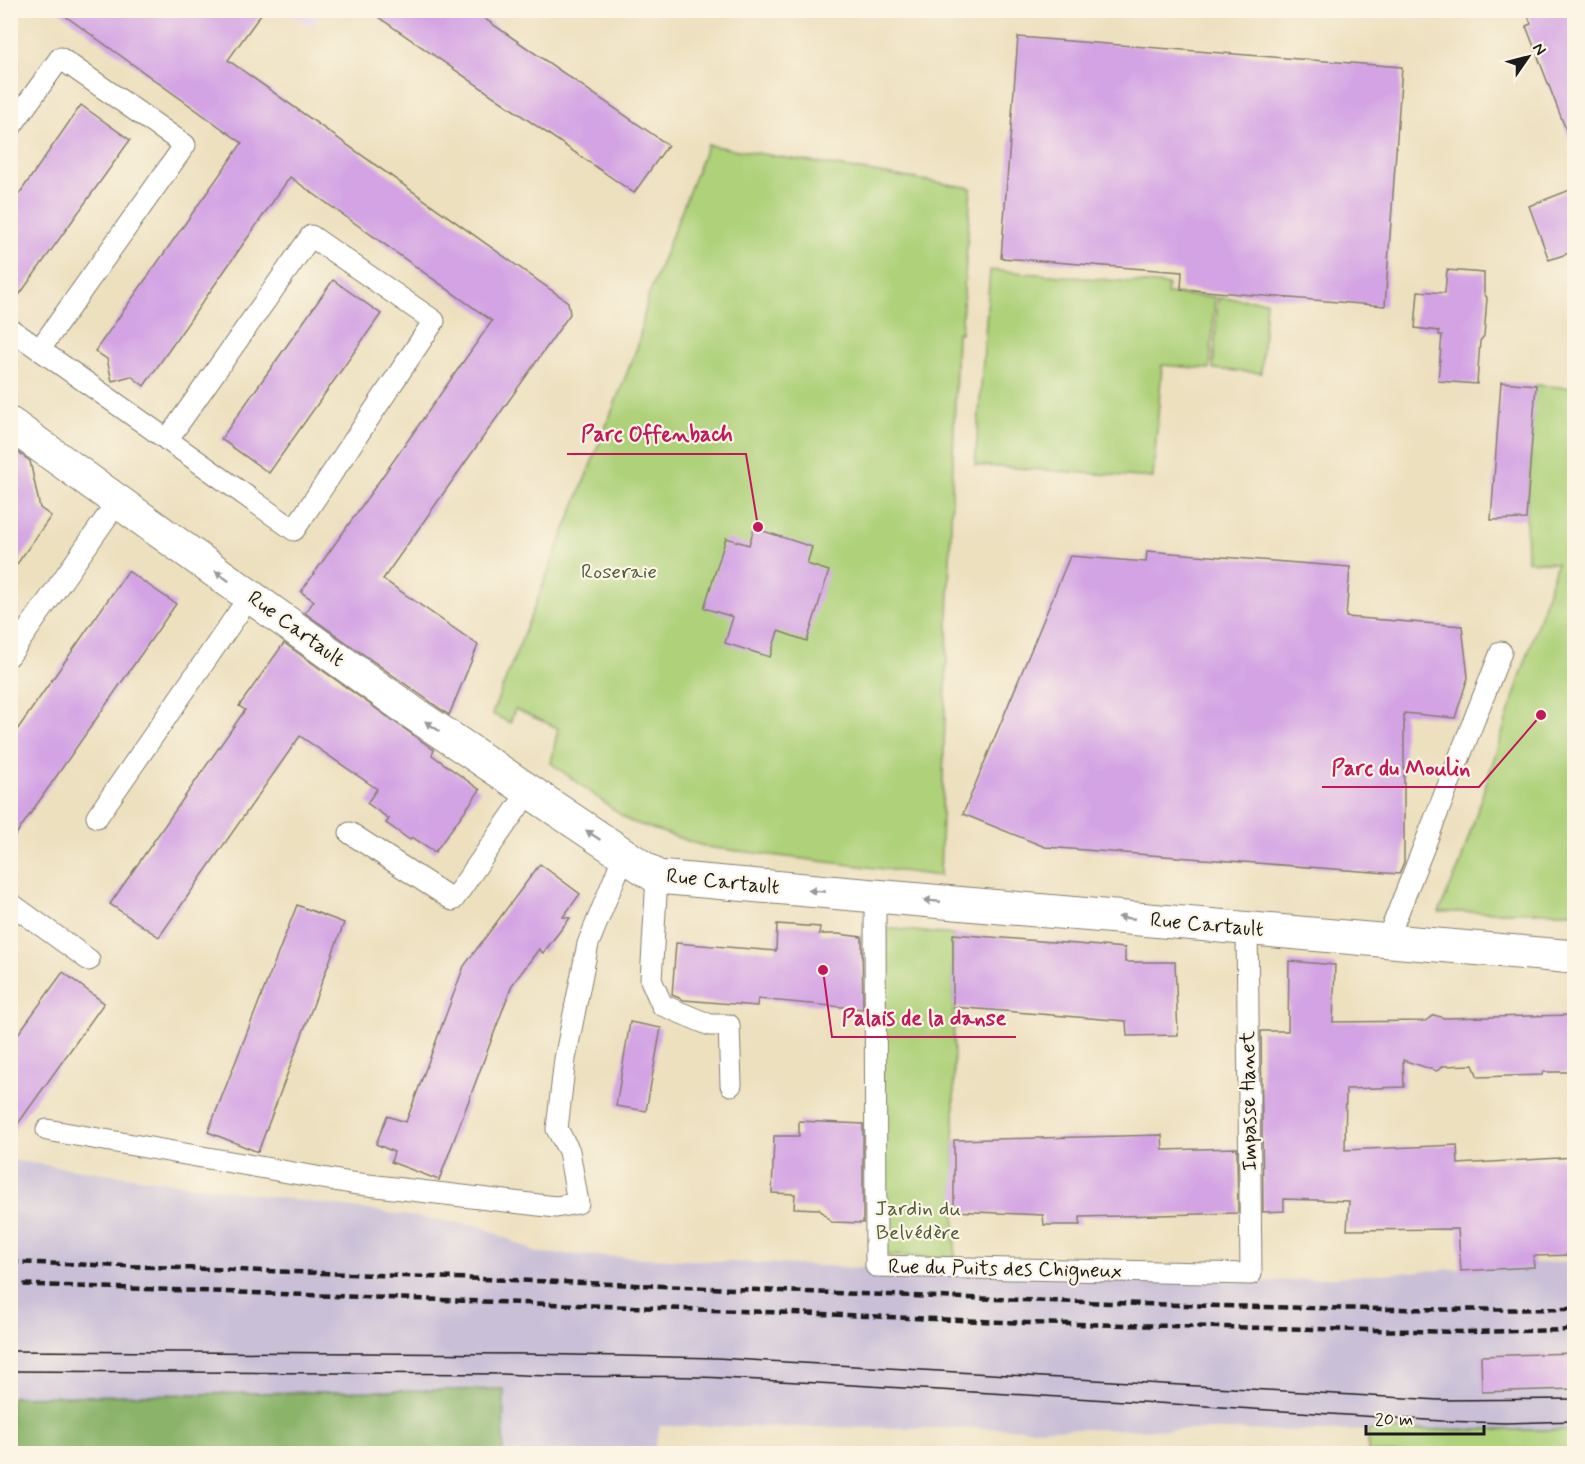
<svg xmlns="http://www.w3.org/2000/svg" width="1585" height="1464" viewBox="0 0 1585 1464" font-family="Mynerve,sans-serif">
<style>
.built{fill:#e8d2ee}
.industrial{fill:#c9bfd7}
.green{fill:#afd17a;stroke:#66764b;stroke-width:1.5}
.forest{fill:#8bb36a;stroke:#546843;stroke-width:1.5}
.building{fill:#d3a3e4}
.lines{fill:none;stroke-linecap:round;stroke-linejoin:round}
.lane-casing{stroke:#847e6e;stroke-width:23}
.street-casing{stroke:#847e6e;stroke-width:35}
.lane{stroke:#fff;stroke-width:21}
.street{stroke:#fff;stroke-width:33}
.tram{stroke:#1c1c1c;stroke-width:1.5}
.rail{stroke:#1c1c1c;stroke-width:4.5;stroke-dasharray:9 4.5;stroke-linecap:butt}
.oneway{fill:#999}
.labels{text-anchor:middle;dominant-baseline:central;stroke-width:4.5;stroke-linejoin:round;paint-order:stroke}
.park-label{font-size:21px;fill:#4f5b3d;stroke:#fcf5e5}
.street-label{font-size:21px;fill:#1c1c1c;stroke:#fcf5e5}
.leader{fill:none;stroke:#c2185b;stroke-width:2}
.callout-dot{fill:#c2185b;stroke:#fcf5e5;stroke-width:2}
.callout-label{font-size:22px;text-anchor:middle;font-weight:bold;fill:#c2185b;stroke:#fcf5e5;stroke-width:4.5;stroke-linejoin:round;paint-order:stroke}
</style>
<rect width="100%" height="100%" fill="#fcf5e5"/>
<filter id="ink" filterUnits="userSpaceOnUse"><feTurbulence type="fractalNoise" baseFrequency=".0167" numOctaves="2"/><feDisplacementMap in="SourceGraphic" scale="12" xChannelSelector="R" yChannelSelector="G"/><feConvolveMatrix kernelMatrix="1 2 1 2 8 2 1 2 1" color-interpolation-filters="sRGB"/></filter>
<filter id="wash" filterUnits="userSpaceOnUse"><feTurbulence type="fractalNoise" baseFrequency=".008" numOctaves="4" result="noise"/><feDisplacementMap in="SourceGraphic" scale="24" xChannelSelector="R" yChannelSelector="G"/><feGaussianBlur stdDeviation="1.35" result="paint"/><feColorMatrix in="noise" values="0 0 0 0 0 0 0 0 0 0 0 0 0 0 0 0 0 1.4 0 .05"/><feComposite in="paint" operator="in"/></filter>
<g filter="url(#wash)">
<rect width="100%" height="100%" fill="#ede0bf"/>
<polygon class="built" points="275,11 320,10 320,11 314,25"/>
<polygon class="industrial" points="11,1160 481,1226 537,1253 952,1272 1261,1282 1574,1261 1574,1430 1313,1431 660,1426 653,1454 11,1454"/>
<g class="green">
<polygon points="707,145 971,188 961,333 957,332 940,876 706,847 629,821 551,763 558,728 515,709 510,723 492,714 638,345 648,297"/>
<polygon points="990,270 1168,285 1167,294 1215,297 1210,369 1162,365 1153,478 975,465"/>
<polygon points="1218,298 1266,301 1261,373 1213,369"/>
<polygon points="1535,385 1574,388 1574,912 1439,912 1459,867 1557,563 1527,561 1526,519"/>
<polygon points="884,928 953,935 955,1259 881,1255"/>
<rect x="1368" y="1430" width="206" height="23"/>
</g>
<polygon class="forest" points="504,1389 503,1453 11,1453 11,1397"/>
<g id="blocks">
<g class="building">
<polygon points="57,10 264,10 228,60 568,302 570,314 383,579 478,645 449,715 305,613 314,601 301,592 492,321 290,177 144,386 131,376 112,381 107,359 95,351 242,143"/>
<polygon points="368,10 472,10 668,145 634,193"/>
<polygon points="1526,10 1575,10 1575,142 1571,143 1526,26 1531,24"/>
<polygon points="1018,37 1402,67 1385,306 1181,289 1182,272 1001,258"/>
<polygon points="81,105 130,140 10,308 10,207"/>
<polygon points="1575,188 1575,251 1549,260 1529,206"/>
<polygon points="1447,270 1484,273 1484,293 1487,298 1484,336 1480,341 1477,384 1438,381 1442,335 1439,335 1439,331 1415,328 1418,291 1445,293"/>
<polygon points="333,280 381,314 269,473 221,439"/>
<polygon points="1501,382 1536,385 1526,519 1491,520"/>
<polygon points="10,447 30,461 40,508 51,516 10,574"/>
<polygon points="754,528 812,547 807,564 829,571 807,641 778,631 770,657 725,643 733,617 704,608 726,538 749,545"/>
<polygon points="1147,551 1350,567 1346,617 1462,626 1468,677 1455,718 1404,713 1404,862 1399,874 1045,847 963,814 1070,556 1146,562"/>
<polygon points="128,571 176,604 10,843 10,740"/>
<polygon points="284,643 434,750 432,755 480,790 435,852 412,837 410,840 386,823 389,819 367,803 377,789 300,736 159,937 110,904 245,710 239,706"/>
<polygon points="540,864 580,894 563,917 570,918 543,953 539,949 512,985 439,1180 391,1162 394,1152 376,1144 387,1116 406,1122 464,966"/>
<polygon points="297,905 344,923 258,1152 208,1132"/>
<polygon points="777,924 820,927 819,934 838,934 862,937 863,1009 758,999 757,1006 684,1000 672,995 676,943 776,951"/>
<polygon points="953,934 1125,948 1125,962 1175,962 1178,1035 1127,1036 1126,1021 953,1007"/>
<polygon points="1289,961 1335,965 1333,1022 1425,1021 1434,1015 1444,1018 1575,1015 1575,1072 1543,1072 1542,1075 1478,1077 1473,1065 1443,1066 1437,1071 1403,1060 1404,1087 1346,1089 1345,1150 1457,1145 1458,1164 1575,1157 1575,1255 1533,1256 1534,1267 1461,1271 1458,1229 1347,1230 1349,1201 1284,1199 1284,1211 1263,1212 1261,1031 1288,1031"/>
<polygon points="63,972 104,1003 10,1135 10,1045"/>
<polygon points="630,1022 661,1028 646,1111 616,1106"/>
<polygon points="799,1121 863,1124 863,1223 831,1222 819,1209 794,1208 795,1194 772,1193 774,1136 799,1136"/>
<polygon points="1162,1135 1163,1150 1237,1148 1238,1213 1080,1217 1080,1225 1044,1225 1043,1215 954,1211 954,1140"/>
<polygon points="1575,1353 1575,1389 1482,1392 1481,1356"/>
</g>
</g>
</g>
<g filter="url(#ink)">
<use href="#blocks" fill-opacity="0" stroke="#847e6e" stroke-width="1.5"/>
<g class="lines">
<defs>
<g id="lane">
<polyline points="10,128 60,58 185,145 40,349"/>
<path d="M10 329C105 395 200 463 294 530L434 321 311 236 167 440"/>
<polyline points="10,655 118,501"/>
<polyline points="97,817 250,596"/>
<polyline points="350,833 453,900 529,791"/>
<polyline points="657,877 651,980 662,1005 710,1025 729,1025 731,1085"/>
<polyline points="875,896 876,1266 1251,1274 1247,928"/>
<polyline points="10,903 89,960"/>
<polyline points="1387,940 1501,652"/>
<polyline points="47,1130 351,1183 556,1207 578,1203 569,1151 557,1129 565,1059 588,944 624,855"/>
</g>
<polyline id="street" points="10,424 413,713 657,877 1574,957"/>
</defs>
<use href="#lane" class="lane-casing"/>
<use href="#street" class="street-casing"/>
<use href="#lane" class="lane"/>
<use href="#street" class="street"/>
<g class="tram">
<polyline points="10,1351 528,1354 717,1358 1439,1400 1574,1399"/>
<path d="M10 1371 503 1374C575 1379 648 1374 721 1378 961 1390 1202 1406 1442 1421L1505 1423 1574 1421"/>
</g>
<g class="rail">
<path d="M10 1262C267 1271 524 1280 781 1291 1045 1301 1310 1312 1574 1309"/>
<polyline points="10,1284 821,1314 1026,1323 1464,1332 1574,1330"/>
</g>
</g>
<defs><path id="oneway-solid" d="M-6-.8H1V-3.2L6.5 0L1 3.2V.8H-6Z" transform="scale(1.5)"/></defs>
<g class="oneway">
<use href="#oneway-solid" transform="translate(222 576) rotate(-144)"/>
<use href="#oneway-solid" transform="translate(432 726) rotate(-146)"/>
<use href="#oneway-solid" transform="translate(593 835) rotate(-146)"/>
<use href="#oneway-solid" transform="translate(817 891) rotate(-175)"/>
<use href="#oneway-solid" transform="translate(932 901) rotate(-175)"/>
<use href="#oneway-solid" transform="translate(1126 918) rotate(-175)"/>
</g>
</g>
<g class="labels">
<g class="park-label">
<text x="619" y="572">Roseraie</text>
<text x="918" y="1209">Jardin du<tspan x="918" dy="24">Belvédère</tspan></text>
</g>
<g class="street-label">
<text transform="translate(296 629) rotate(36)">Rue Cartault</text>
<text transform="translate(723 882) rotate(6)">Rue Cartault</text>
<text transform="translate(1207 925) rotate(5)">Rue Cartault</text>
<text transform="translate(1249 1101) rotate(-91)">Impasse Hanet</text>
<text transform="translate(1005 1269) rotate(1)">Rue du Puits des Chigneux</text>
</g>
</g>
<path class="leader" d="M758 527L746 454H567M1541 715L1479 787H1322M823 970L832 1037H1016"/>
<g class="callout-dot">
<circle cx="758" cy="527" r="6"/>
<circle cx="1541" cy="715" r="6"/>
<circle cx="823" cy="970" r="6"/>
</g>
<g class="callout-label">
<text x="657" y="441">Parc Offenbach</text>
<text x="1401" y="775">Parc du Moulin</text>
<text x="924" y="1025">Palais de la danse</text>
</g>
<rect width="1585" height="1464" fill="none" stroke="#fcf5e5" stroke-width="36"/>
<g transform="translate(1528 57) rotate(55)" stroke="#fcf5e5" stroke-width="4.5" paint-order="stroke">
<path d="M0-4.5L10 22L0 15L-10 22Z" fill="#1c1c1c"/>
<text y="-9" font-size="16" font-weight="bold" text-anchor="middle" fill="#1c1c1c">N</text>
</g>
<path d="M1366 1425v9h118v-9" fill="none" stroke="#1c1c1c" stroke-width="3"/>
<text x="1375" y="1425" font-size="18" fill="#1c1c1c" stroke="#fcf5e5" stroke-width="4.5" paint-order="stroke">20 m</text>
</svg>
